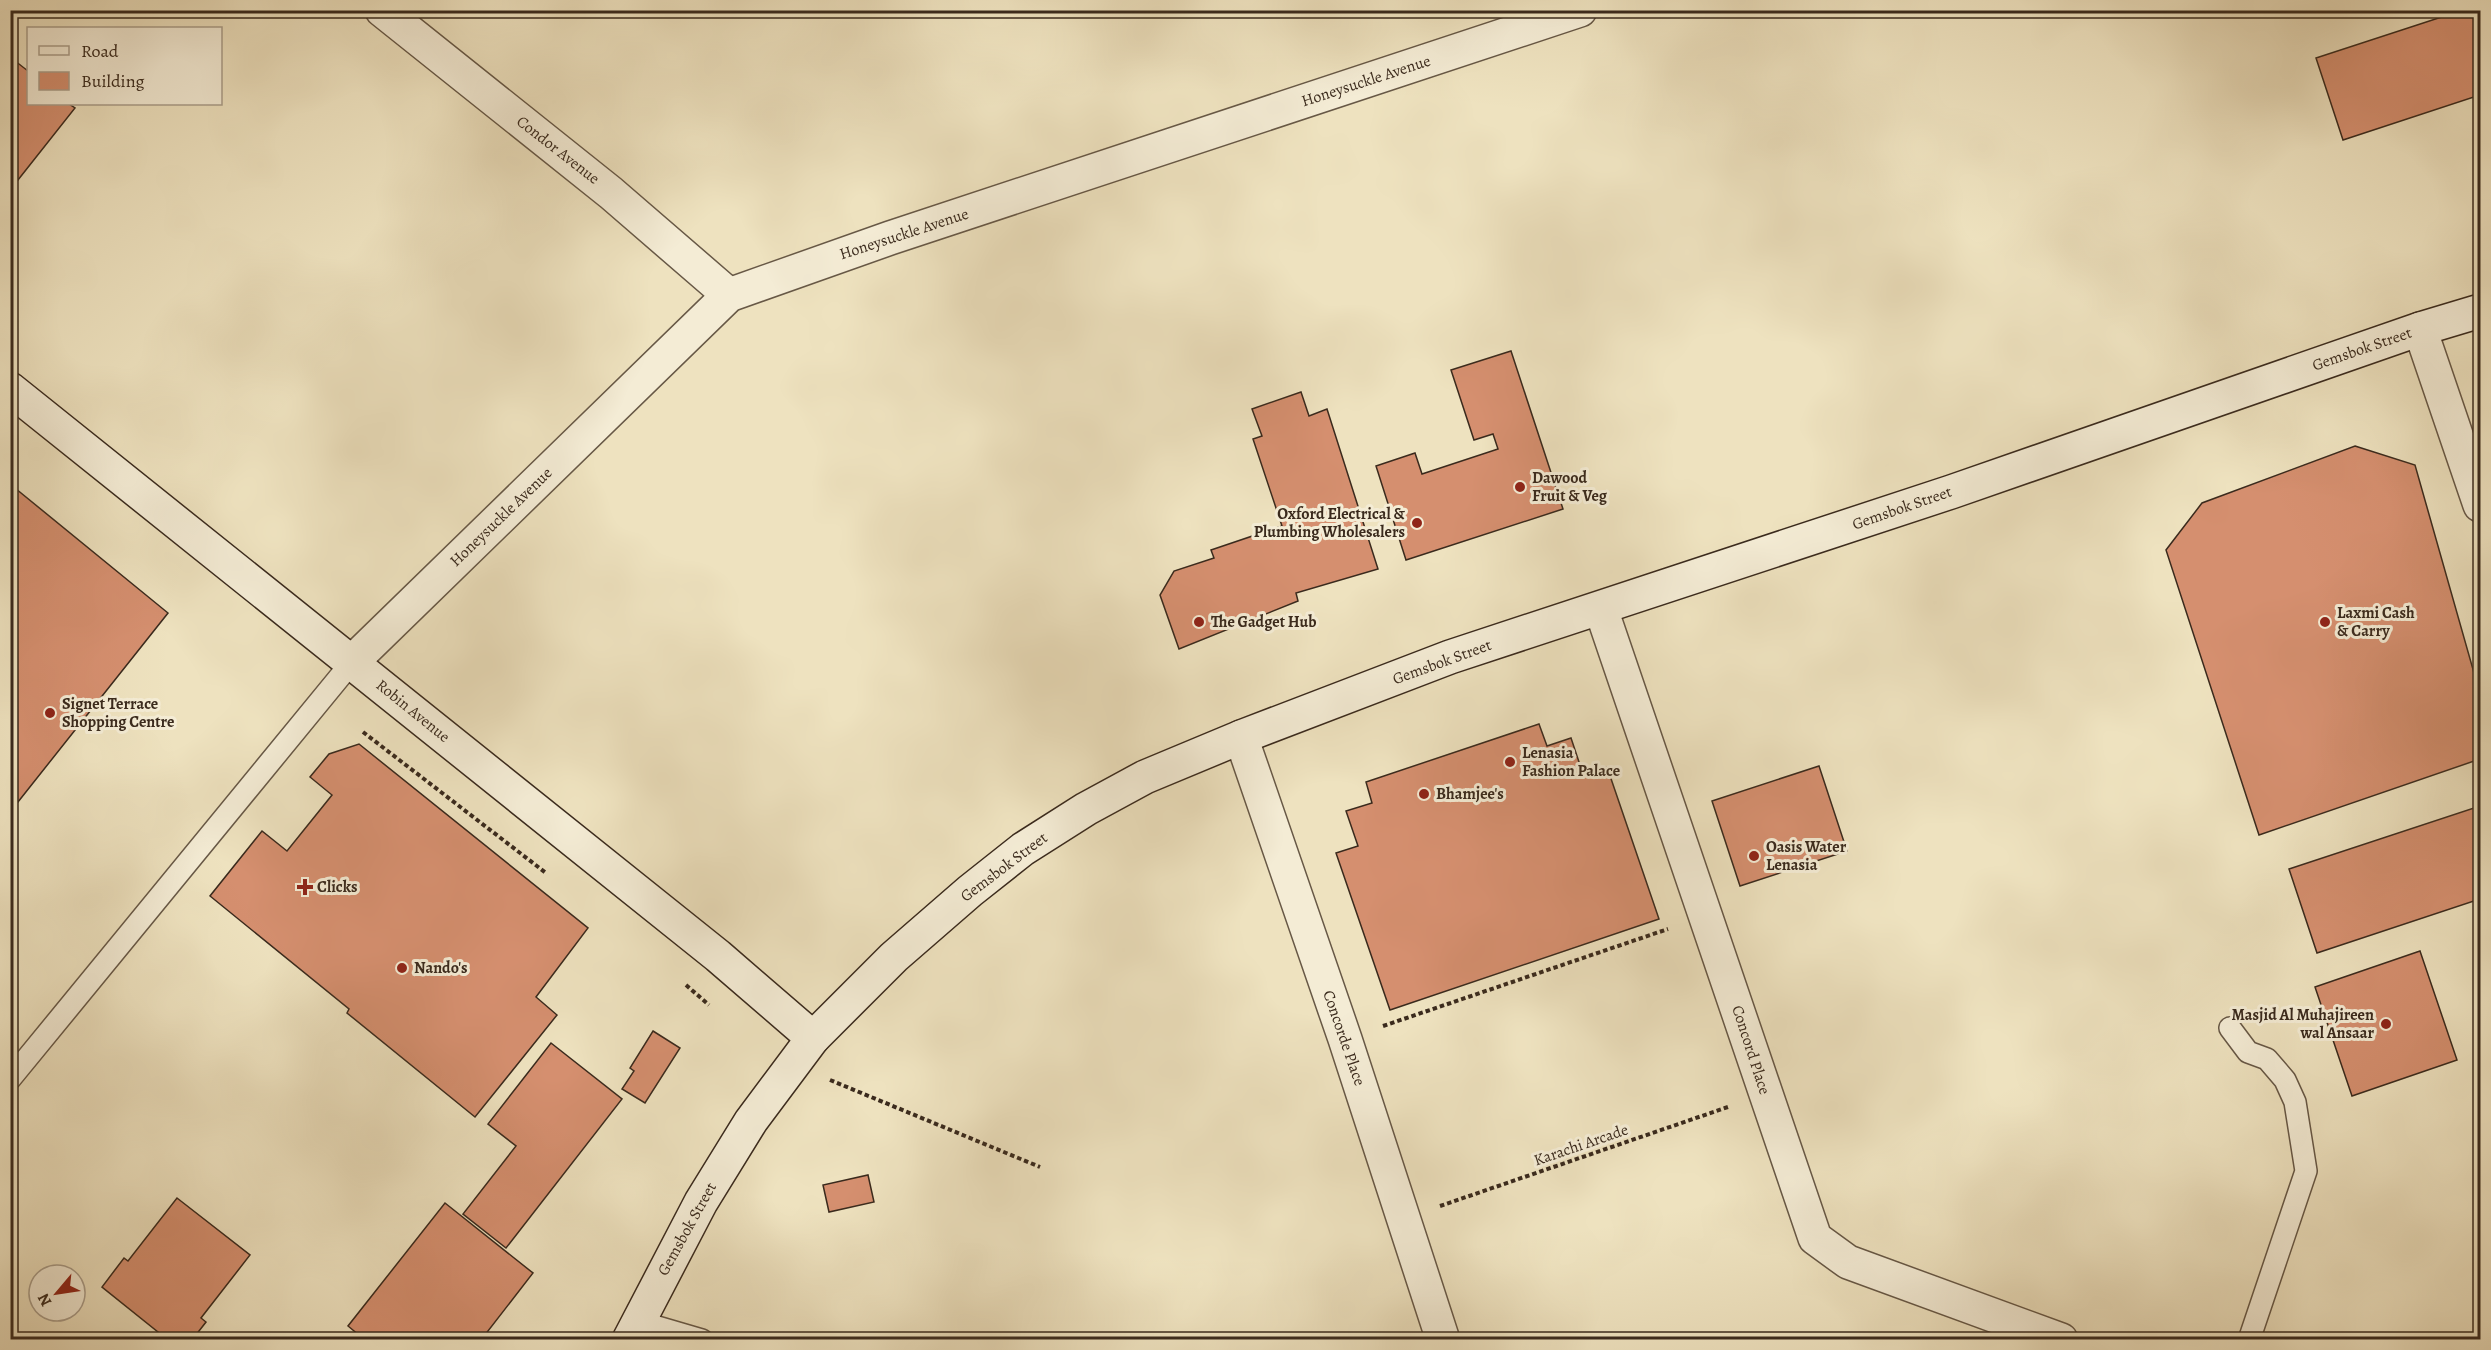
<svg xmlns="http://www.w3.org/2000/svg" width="2491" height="1350" viewBox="0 0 2491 1350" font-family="Alegreya,serif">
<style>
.building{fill:#d58f6f;stroke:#3a2a1d;stroke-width:1.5}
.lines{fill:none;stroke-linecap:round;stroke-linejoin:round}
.lane-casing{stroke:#675846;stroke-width:24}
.street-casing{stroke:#675846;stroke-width:36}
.secondary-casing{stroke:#3a2a1d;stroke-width:36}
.path{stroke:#3a2a1d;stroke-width:4;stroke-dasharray:4.5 3;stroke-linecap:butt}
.lane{stroke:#f4ecd5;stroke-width:21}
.street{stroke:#f4ecd5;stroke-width:33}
.secondary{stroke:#f4ecd5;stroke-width:33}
.poi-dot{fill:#8f2418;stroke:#f4ecd5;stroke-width:2}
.labels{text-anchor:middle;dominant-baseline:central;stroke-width:6;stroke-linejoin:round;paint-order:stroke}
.street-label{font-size:16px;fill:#3a2a1d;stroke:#f4ecd5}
.poi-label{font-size:16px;font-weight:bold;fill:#3a2a1d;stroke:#f4ecd5;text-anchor:start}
</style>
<rect width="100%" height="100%" fill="#eee2bf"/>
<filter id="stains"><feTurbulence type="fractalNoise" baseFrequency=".00333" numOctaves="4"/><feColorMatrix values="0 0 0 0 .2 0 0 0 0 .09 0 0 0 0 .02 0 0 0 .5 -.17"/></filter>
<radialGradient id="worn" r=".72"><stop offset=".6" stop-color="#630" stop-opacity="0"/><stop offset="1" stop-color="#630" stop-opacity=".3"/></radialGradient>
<g class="building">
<polygon points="2463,10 2480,10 2480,95 2343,140 2316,58"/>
<polygon points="10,57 28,71 28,104 69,104 75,108 10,190"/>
<polygon points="1511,351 1563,509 1406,560 1376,466 1415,453 1422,474 1498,449 1493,434 1474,440 1451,370"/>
<polygon points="1301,392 1309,416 1327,409 1378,569 1296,593 1298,601 1179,649 1160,595 1174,571 1214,558 1211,550 1282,526 1253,439 1262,436 1252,409"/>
<polygon points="2355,446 2415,465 2480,694 2480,759 2259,835 2166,550 2202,503"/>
<polygon points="10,484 168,613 10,812"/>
<polygon points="1539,724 1547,746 1571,738 1583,774 1607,767 1659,919 1390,1010 1336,853 1358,846 1346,811 1372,803 1366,782"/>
<polygon points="359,744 588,928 536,997 557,1015 475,1117 347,1013 349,1009 210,896 262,831 287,851 332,795 310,777 329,754"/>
<polygon points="1819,766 1847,851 1740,886 1712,801"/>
<polygon points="2480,806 2480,899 2317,953 2289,869"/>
<polygon points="2420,951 2457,1060 2352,1096 2315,987"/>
<polygon points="653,1031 680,1048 645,1103 622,1089 634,1071 630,1068"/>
<polygon points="551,1043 622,1099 506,1248 463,1214 516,1146 488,1124"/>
<polygon points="868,1175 874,1202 829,1212 823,1185"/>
<polygon points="177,1198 250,1255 201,1318 206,1322 192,1340 168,1340 102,1287 124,1258 128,1261"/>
<polygon points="445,1203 533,1273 481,1340 365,1340 348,1326"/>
</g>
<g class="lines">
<defs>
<g id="lane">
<polyline points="2230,1028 2248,1052 2267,1059 2285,1080 2295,1102 2306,1171 2249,1340"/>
<polyline points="10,1079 352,662"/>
<polyline points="637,1321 702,1340"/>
</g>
<g id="street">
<polyline points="382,10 611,193 729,295"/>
<polyline points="2420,329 2480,505"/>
<polyline points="1601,609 1815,1238 1848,1262 2061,1340"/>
<polyline points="352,662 729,295 890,238 1580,10"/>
<polyline points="1241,737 1345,1039 1443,1340"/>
</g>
<g id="secondary">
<polyline points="10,389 718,956 813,1038"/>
<polyline points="629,1340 701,1202 751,1121 813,1038 894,957 970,891 1023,849 1086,809 1145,777 1241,737 1450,657 1951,492 2420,329 2480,311"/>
</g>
</defs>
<use href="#lane" class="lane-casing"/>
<use href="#street" class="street-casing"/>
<use href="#secondary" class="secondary-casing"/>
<g class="path">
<polyline points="363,732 546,873"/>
<polyline points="686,985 709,1005"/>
<polyline points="1383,1026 1668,929"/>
<polyline points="830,1080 1040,1167"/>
<polyline points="1440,1206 1728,1107"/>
</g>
<use href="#lane" class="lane"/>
<use href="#street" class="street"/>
<use href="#secondary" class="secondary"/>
</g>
<g class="poi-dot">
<circle cx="1520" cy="487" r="6"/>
<circle cx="1417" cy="523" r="6"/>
<circle cx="1199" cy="622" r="6"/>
<circle cx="2325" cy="622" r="6"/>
<circle cx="50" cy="713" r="6"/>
<circle cx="1510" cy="762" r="6"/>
<circle cx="1424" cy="794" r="6"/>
<circle cx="1754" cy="856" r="6"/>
<path d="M302 878h6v6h6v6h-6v6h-6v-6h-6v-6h6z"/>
<circle cx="402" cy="968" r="6"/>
<circle cx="2386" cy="1024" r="6"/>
</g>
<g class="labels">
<g class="street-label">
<text transform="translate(1366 81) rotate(-18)">Honeysuckle Avenue</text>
<text transform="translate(558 150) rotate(38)">Condor Avenue</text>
<text transform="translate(904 234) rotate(-18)">Honeysuckle Avenue</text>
<text transform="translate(2362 349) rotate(-19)">Gemsbok Street</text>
<text transform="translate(1902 508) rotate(-19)">Gemsbok Street</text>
<text transform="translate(501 517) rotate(-44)">Honeysuckle Avenue</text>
<text transform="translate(1442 662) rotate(-20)">Gemsbok Street</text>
<text transform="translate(413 711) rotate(39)">Robin Avenue</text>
<text transform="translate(1004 867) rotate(-37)">Gemsbok Street</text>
<text transform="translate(1344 1038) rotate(71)">Concorde Place</text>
<text transform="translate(1751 1050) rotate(72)">Concord Place</text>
<text transform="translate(1581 1145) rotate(-19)">Karachi Arcade</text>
<text transform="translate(687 1229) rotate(-61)">Gemsbok Street</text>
</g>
<g class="poi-label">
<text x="1532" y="478">Dawood<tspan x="1532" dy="18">Fruit &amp; Veg</tspan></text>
<text x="1405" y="514" text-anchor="end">Oxford Electrical &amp;<tspan x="1405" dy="18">Plumbing Wholesalers</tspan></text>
<text x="2337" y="613">Laxmi Cash<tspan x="2337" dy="18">&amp; Carry</tspan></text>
<text x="1211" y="622">The Gadget Hub</text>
<text x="62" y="704">Signet Terrace<tspan x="62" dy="18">Shopping Centre</tspan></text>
<text x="1522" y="753">Lenasia<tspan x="1522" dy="18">Fashion Palace</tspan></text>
<text x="1436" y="794">Bhamjee's</text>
<text x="1766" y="847">Oasis Water<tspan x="1766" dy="18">Lenasia</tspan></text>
<text x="317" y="887">Clicks</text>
<text x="414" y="968">Nando's</text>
<text x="2374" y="1015" text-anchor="end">Masjid Al Muhajireen<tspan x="2374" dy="18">wal Ansaar</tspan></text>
</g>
</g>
<rect width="2491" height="1350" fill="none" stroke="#eee2bf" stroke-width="36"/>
<rect x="12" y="12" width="2467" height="1326" fill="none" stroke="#3a2a1d" stroke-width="3"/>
<rect x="18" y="18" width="2455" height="1314" fill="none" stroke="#3a2a1d" stroke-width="1.5"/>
<rect x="27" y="27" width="195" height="78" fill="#f4ecd5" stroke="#aa9e8b" stroke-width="1.5"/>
<rect x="39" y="46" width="30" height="9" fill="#f4ecd5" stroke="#aa9e8b" stroke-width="1.5"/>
<text x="81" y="57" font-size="18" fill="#3a2a1d">Road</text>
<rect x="39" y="72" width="30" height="18" fill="#d58f6f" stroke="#aa9e8b" stroke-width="1.5"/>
<text x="81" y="87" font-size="18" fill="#3a2a1d">Building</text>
<g transform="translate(57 1293) rotate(241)"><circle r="28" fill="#f4ecd5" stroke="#aa9e8b" stroke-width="1.5"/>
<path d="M0-4.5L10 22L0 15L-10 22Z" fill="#8f2418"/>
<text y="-9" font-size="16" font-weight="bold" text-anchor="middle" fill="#3a2a1d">N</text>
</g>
<rect width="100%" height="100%" filter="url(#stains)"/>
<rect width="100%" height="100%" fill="url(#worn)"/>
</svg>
